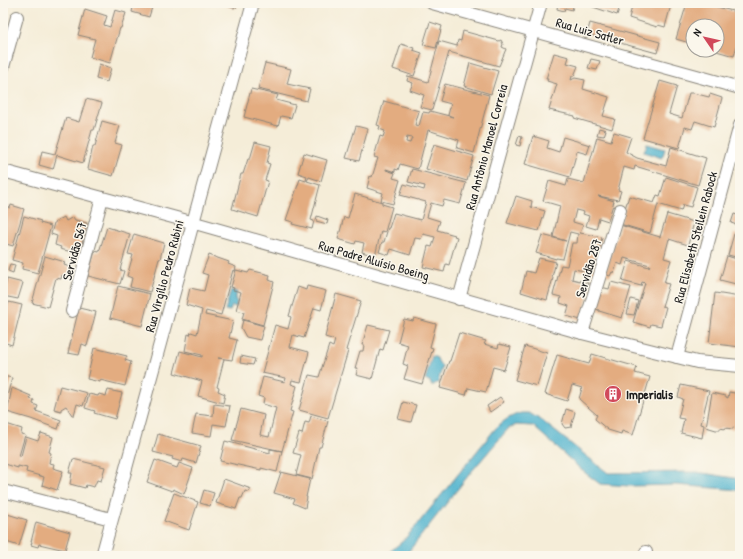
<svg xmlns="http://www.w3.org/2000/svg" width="743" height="559" viewBox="0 0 743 559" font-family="'Patrick Hand',sans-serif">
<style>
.water{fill:#4fb3ce;stroke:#366875}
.building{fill:#e3ac80;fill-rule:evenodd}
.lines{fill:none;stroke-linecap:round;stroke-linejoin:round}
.street-casing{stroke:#88847a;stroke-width:14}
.street{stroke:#fff;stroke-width:12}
.labels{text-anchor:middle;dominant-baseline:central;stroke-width:3;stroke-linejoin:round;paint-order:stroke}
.street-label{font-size:13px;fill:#1c1c1c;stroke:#fbf7ec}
.poi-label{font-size:13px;font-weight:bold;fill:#1c1c1c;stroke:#fbf7ec;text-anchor:start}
</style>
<rect width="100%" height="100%" fill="#fbf7ec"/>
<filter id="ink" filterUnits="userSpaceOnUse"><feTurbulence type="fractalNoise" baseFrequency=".025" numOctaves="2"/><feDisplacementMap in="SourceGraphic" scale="8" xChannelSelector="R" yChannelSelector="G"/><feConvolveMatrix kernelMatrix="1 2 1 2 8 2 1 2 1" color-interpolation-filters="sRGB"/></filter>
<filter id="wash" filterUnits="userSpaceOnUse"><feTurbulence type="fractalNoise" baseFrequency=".012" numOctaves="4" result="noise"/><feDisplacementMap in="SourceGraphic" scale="16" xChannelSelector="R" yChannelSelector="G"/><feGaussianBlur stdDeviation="0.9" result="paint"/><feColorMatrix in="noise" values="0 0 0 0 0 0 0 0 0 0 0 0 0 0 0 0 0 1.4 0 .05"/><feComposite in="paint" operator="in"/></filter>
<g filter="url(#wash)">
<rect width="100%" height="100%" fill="#f5edd8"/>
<g class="water">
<polygon points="647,144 665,149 662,158 644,152"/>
<polygon points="231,290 237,292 235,300 237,301 236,307 232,306 230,311 225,310"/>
<polygon points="432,356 437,358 438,361 442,367 438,383 436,383 434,385 431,385 430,381 425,380"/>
<path d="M521 413H529L541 420 608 473 696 472 740 479V490L676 485 630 486 600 484 584 472 533 426 516 425 508 429 472 471 405 556H384L403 541 416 526 495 429C503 421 510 416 521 413Z"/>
</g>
<g id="blocks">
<g class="building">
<polygon points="134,3 153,4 149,17 132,12"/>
<polygon points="217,3 238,3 237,7 234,8"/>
<polygon points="558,3 574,3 572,10 565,8 564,11 557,9"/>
<polygon points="588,3 621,3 617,15 587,5"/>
<polygon points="633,3 666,3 666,4 671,5 665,27 658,25 657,27 629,18"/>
<polygon points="687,3 702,3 740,13 740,35 734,56 713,50 717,50 717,26 693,26 693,44 676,39"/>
<polygon points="3,4 8,5 3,23"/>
<polygon points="85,9 107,16 104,25 110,27 115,10 126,13 121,28 120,28 110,63 90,57 95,39 78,35"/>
<polygon points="430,22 442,26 436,48 423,45"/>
<polygon points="590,23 660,42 657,53 587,34"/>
<polygon points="463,31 499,41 501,40 503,44 502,47 506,49 499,66 449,52 432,110 420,107 424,95 410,90 413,83 407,81 408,76 428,82 439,41 457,46 458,40 461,41"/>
<polygon points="401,44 414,48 413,50 422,53 414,76 393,69"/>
<polygon points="554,53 569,57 567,63 578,66 574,76 572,76 571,80 575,78 585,80 583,89 609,97 603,116 615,119 612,129 574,118 575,116 549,110 557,84 547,81 548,79 546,79"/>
<polygon points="591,59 600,61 597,70 588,68"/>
<polygon points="265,63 291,69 287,84 310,89 307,101 258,89"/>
<polygon points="470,63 498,71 491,94 464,86"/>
<polygon points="99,64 111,68 107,82 96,79"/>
<polygon points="660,81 677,86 669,114 682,118 689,93 693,93 709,97 710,94 722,98 714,127 695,121 692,129 685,127 679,148 643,138"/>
<path d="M445 84 489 95 474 153 457 148 459 140 428 130 418 169 400 164 398 170 395 169V172L386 169V170L395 173 393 178 400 180 393 204 381 201 383 193 367 188 370 176 372 177 378 158 374 157 380 136 383 137 385 131 379 129 380 126 377 125 384 101 419 111 415 125 419 126 423 112 429 113 430 111 453 117 448 115 451 104 440 101ZM407 137 412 138 410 143 406 142Z"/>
<polygon points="251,89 278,95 276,100 295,105 291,118 281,116 278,126 244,117"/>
<polygon points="86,99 102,103 94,130 92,130 83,163 57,155 53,169 39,165 42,151 55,154 66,118 79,122"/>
<polygon points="102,121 120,126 115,143 122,145 113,176 88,169 93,146 95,146"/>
<polygon points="356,126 368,129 359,161 346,158"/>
<polygon points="599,128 606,130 604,136 597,135"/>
<polygon points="614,132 631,137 626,152 637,158 666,166 671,147 706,158 698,185 635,166 634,170 624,167 618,190 621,191 618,200 598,196 614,201 608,221 599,218 596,229 586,226 589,216 583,214 584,212 576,210 573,222 583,225 580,233 602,237 594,273 574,269 572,279 588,283 587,286 591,288 581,320 566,316 569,306 560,303 561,297 553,295 561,265 567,266 572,243 577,243 578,234 570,232 563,259 556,258 556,259 536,253 542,235 566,241 553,237 560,206 543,201 549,181 566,186 568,179 584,183 597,137 611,141"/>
<polygon points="519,136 522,137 520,146 516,145"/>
<polygon points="533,136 549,141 547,148 559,152 563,137 590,145 587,154 577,151 570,177 525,164"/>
<polygon points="255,142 271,146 267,163 270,164 265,180 268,181 258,217 232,209 241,174 243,174 248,159 250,159"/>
<polygon points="434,144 474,156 467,181 426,169"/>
<polygon points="304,153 327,160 321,181 309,177 307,181 320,185 311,220 314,221 312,229 292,224 293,222 286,220 300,179 306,181 307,176 298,173"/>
<polygon points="412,169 466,183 460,204 444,200 442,206 431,203 427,217 440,221 437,230 455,235 454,236 457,237 449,265 446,264 444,272 423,267 428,246 432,247 435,237 423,234 421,239 415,238 410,255 391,249 389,255 379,252 382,242 384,242 388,228 389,228 394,213 421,220 426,202 400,195 404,184 424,190 425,186 408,182"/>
<polygon points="666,177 697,187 691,207 683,205 681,211 658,204 650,233 620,224 629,196 654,203 657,195 660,196"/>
<polygon points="355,194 382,202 382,204 392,207 385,232 381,231 375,256 362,252 364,243 356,241 355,244 338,239 344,217 348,218"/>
<polygon points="516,196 532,201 531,207 545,211 539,231 507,223"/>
<polygon points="11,205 24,209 13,246 3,243 3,206 10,208"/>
<polygon points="667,214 694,222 688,245 669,239 664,258 671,260 664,283 669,284 662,306 666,307 661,326 651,324 650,327 633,322 645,283 642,282 641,286 622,281 628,261 649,267 650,265 624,258 622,265 617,263 614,273 612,272 610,276 605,274 620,225 660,237"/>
<polygon points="734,214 740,216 740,226 731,223"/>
<polygon points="24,216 41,221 40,223 51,226 38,273 22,269 23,263 12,260"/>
<polygon points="317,216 328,220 327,224 316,221"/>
<polygon points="64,217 66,221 73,217 75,220 87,223 80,252 72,250 72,252 60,249 61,247 55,245 57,236 51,234 54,223"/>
<polygon points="107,227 130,234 120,270 124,271 120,284 88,276 95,251 99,252"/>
<polygon points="134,234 164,243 160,259 159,259 150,292 130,287 132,278 127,276 133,255 128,254"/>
<polygon points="734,234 740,235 740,258 728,255"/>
<polygon points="209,255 229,262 228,264 236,267 235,271 233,270 221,315 206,311 205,315 233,321 229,338 237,340 232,360 218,358 224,359 217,387 219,388 218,391 225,394 223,403 198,396 202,381 174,373 180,351 202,357 202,355 185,351 188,334 190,335 191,332 197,334 202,310 186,305 190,288 204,291 208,275 202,273"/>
<polygon points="45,256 65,262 64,265 70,267 67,277 62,275 61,279 56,278 48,307 32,303"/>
<polygon points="727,256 740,260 740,285 720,280"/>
<polygon points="539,258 556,262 552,277 553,278 547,300 521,292 526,271 534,273"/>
<polygon points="10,264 15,265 13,273 8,271"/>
<polygon points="236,270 248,273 250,270 270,275 269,280 274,282 263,325 242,319 244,312 236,310 241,292 233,290 234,288 231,287"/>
<polygon points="7,279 23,283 18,299 3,296 3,287 5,287"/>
<polygon points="611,282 631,287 622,318 599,311 599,310 595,309 601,287 609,289"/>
<polygon points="118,286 150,294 142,326 110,318"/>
<polygon points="307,286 326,291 321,310 314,308 304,338 293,335 290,347 309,352 301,382 292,380 291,384 297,386 290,411 293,412 282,451 232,440 241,409 264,415 260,435 269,437 276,408 263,404 264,398 258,396 263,377 285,382 286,378 262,373 275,325 288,329 291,317 289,316 298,287 306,290"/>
<polygon points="715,293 740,297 739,320 740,321 740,347 709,343"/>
<polygon points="336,294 361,301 346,350 348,351 328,418 299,410 309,375 319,377 329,345 333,347 335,340 325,337"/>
<polygon points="631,299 638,301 634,315 627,314"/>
<polygon points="9,302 22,305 12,345 3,342 5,332 3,331 3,306 7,307"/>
<polygon points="79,308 96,312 87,346 82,344 79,355 68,353"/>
<polygon points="414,318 436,324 430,347 433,348 422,384 404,379 408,366 403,364 408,345 398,342 404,319 413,321"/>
<polygon points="243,320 264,326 260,340 246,337 241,328"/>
<polygon points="368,325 389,330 383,350 380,349 372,379 356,375 358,368 355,368 360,351 363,351 364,345 362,345"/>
<polygon points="459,333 486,341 484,344 498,348 499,344 511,347 504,370 493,367 486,392 468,388 466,395 440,388 445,372 449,361 450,361"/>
<polygon points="525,346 547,353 537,386 515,380"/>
<polygon points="94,348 127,356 125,360 131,362 125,386 100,380 100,382 87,379"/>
<polygon points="592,354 637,367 635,373 650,377 633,435 622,431 621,434 608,430 595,419 597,415 579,399 582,388 572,385 567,401 545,394 557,355 589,364"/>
<polygon points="241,356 255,359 253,365 240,363"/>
<polygon points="3,376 12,378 3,410"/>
<polygon points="681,385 709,391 701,424 704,425 702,438 681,433 684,419 678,418 683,399 678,397"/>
<polygon points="60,386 87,393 83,406 77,404 74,415 72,415 66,406 61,409 61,411 54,409"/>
<polygon points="12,388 31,396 30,399 34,400 33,404 38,406 36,411 61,420 58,429 31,419 7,412"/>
<polygon points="108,390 122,393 115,419 94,413 95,411 85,408 89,394 98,396 99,394 106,396"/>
<polygon points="729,392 740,394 740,406 736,428 733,427 733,429 725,428 725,429 720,428 720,430 716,430 706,427 712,393 726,396 726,397 728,398"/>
<polygon points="500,397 504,402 490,412 487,406"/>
<polygon points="403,402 416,405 411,422 398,419"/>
<polygon points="214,404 230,406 226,426 213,424 211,436 192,433 196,414 213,416"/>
<polygon points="566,409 575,412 571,427 565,428 562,424"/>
<polygon points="311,416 328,421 321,447 319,447 312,479 296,475 301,455 293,453 299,433 302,434 305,422 309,423"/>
<polygon points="3,423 22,429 21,434 25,435 19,456 21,456 26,437 38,441 41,433 53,437 49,452 51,453 49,463 54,464 53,468 63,471 57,490 42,485 44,477 26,472 27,468 18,466 18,468 5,464 3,469"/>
<polygon points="158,434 201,446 196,463 183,459 182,462 172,459 173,457 153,452"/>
<polygon points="738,436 740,436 740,444 737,443"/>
<polygon points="225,441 270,453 270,449 282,451 277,472 261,468 261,470 220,461"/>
<polygon points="73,459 105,467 101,481 97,480 94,487 86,485 85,488 70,484 72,473 69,473"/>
<polygon points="155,460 177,468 179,463 193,468 184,494 173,489 172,491 147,482"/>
<polygon points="281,472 310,479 306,497 307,497 305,508 293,503 295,499 274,493"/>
<polygon points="224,479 251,489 249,492 245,491 242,498 240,498 236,509 216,503"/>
<polygon points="204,490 214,493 210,506 200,503"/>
<polygon points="174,493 198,502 189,530 164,521"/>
<polygon points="4,513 27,520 19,546 3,541 3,518"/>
<polygon points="36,522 70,532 65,550 39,544 38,547 31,545 32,542 31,542"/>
</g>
</g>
</g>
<g filter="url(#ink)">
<use href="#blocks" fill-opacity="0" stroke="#88847a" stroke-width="1"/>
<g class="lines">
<defs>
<g id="street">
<polyline points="432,3 740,88"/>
<polyline points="3,67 17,17"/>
<polyline points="3,171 202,225 582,333 697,362 740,366"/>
<polyline points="459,299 541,3"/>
<polyline points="72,311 102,198"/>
<polyline points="582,333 620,210"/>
<polyline points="677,357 740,125"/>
<polyline points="3,491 111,519"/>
<polyline points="102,556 253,3"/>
<polyline points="645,556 646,552"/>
</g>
</defs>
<use href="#street" class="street-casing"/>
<use href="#street" class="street"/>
</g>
</g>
<defs>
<symbol id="building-disc" viewBox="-11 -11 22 22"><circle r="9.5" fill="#d1495b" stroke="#fbf7ec"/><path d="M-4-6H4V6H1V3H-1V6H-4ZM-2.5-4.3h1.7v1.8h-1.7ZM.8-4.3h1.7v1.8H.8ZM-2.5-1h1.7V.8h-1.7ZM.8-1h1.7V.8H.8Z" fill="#fff"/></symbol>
</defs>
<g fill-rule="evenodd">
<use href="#building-disc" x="603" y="384" width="20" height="20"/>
</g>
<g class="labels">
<g class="street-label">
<text transform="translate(590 31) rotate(16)">Rua Luiz Satler</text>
<text transform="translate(486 147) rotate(-75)">Rua Antônio Manoel Correia</text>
<text transform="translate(695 237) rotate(-75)">Rua Elisabeth Steilein Rabock</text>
<text transform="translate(74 251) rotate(-75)">Servidão 567</text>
<text transform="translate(374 260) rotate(16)">Rua Padre Aluísio Boeing</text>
<text transform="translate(588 268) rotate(-73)">Servidão 287</text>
<text transform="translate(164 276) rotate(-75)">Rua Virgílio Pedro Rubini</text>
</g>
<g class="poi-label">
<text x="626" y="394">Imperialis</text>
</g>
</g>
<rect width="743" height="559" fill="none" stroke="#fbf7ec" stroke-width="16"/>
<g transform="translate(705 38) rotate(304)"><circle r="19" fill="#fbf7ec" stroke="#a29f99"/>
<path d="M0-3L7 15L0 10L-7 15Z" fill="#d1495b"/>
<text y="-6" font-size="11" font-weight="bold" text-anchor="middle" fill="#1c1c1c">N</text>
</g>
</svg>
